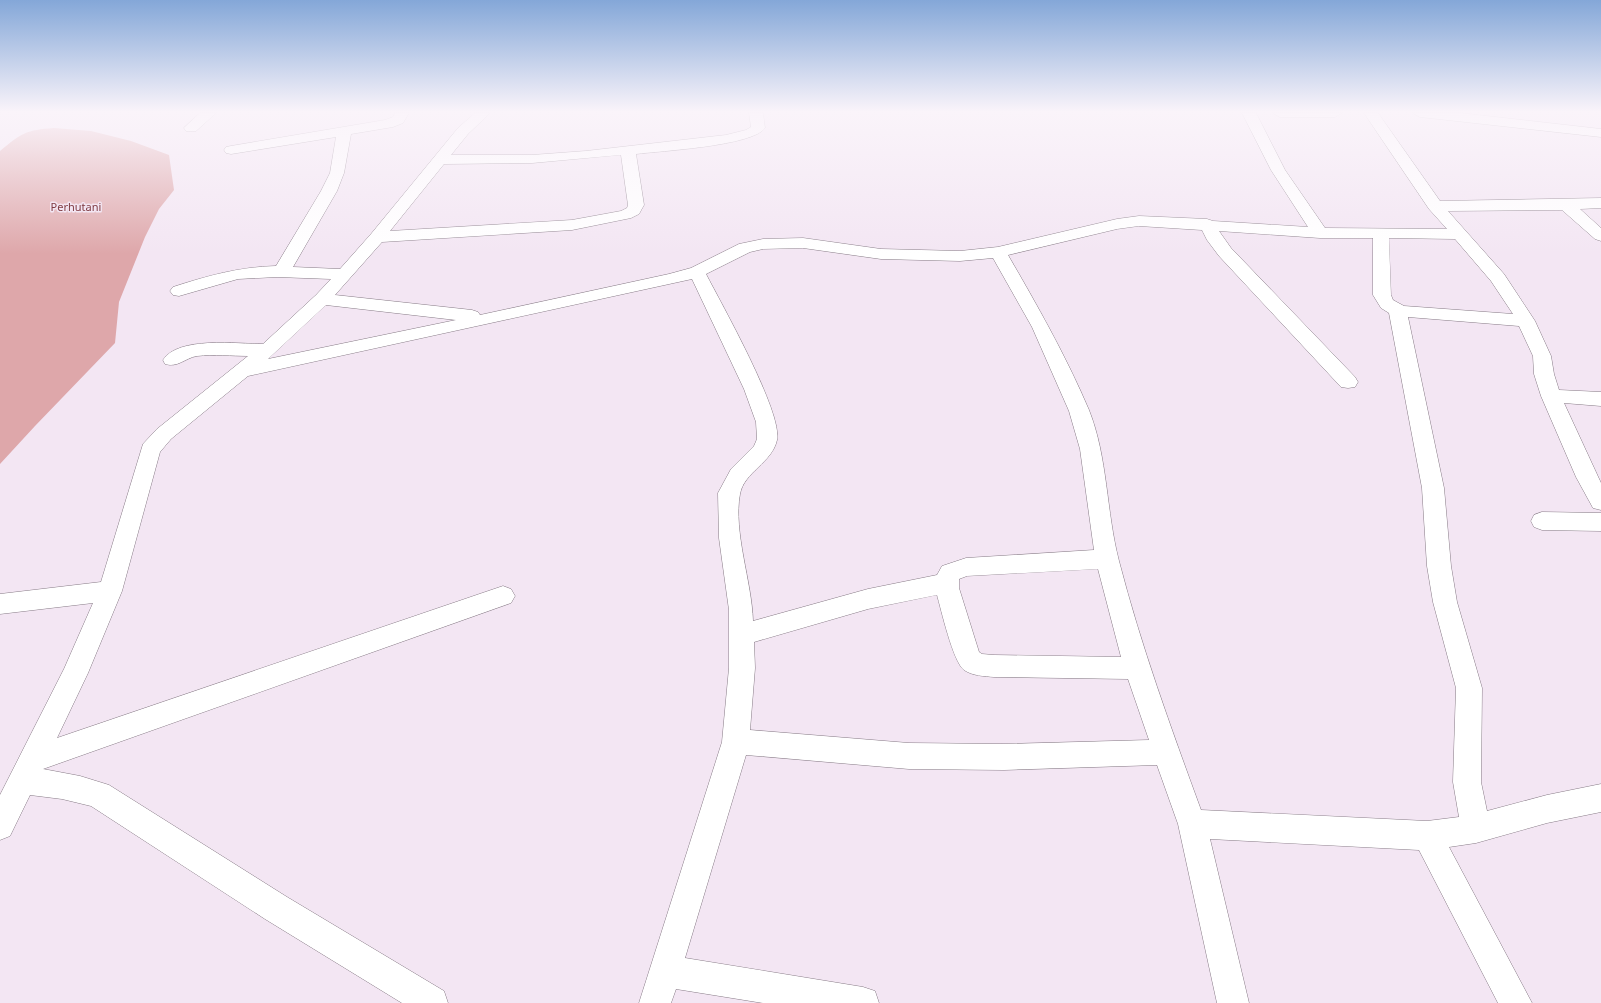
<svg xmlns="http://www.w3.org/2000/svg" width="1601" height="1003" viewBox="0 0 1601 1003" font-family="'Noto Sans',sans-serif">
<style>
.forest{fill:#dea7aa}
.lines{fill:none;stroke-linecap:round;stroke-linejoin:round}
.minor-casing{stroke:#877b86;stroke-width:1}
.minor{fill:#fff;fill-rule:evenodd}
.labels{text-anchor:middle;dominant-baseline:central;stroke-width:3;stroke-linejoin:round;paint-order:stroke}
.far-park-label{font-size:11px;fill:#7f3a41;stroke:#f3e6f3}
</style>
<rect width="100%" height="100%" fill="#f3e6f3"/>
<path class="forest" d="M54 128 91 131 131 141 169 155 174 190 159 209 145 237 119 302 115 343 35 426 0 464V151C22 133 26 130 54 128Z"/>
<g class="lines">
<defs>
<g id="minor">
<polygon points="200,113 216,113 196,131 186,131 184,128"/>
<path d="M395 113H409L403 123 393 127 351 134 344 173 337 191 293 267 340 269 371 234 458 128 475 113H490L468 134 451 155H532L586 151 726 135 746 130 751 127 749 113H763L765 128C753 146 660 151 636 154L644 205 639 214 631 218 572 230 382 242 335 295 472 310 478 312 480 315 669 274 691 268 739 244 763 239 803 238 881 249 960 251 998 247 1117 219 1139 216 1207 219 1213 221 1308 227 1271 170 1242 113H1256L1285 170 1325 228 1447 229 1429 209 1364 113H1378L1440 201 1601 198V208L1580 209 1601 228V241L1595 239 1562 210 1448 211 1504 274 1535 321 1551 356 1554 374 1559 390 1601 392V406L1564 403 1601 483V510L1593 508 1576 477 1541 396 1534 374 1533 356 1519 326 1408 317 1444 488 1451 566 1457 602 1482 688 1481 782 1487 811 1547 795 1601 784V812L1547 823 1476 843 1449 847 1532 1003H1498L1419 850 1210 839 1249 1003H1217L1178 824 1157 765 1004 770 909 769 746 755 685 958 863 987 875 991 879 1003H763L676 989 671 1003H639L722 742 729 668V610L719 538 718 493 731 469 754 446 757 439 756 422 744 389 692 279 248 376 171 439 160 452 122 591 88 673 57 738 503 586 511 589 515 596 511 603 43 769 80 776 109 785 287 897 444 991 448 1003H402L265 919 91 806 62 799 30 795 10 836 0 840V795L64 669 93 603 0 614V594L101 582 143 444 157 429 248 356C232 356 214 354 197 356 185 358 178 368 165 364L163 360C178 336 238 344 263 344L316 295 331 279 277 277 238 279 179 296 173 295 170 291 173 287C207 276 239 267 276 266L321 191 330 173 336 137 231 154 226 153 224 150 226 147 231 146 385 120 393 117ZM621 155 628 205 627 208 621 211 572 220 390 231 444 164 532 163ZM1139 226 1202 230 1207 240 1219 256 1341 387 1348 388 1355 387 1358 382 1355 377 1231 248 1219 231 1320 238H1373V295L1381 308 1389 313 1422 488 1427 566 1433 602 1456 688 1453 782 1459 817 1427 821 1201 810C1171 728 1141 646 1119 561 1106 511 1108 458 1089 410 1066 356 1037 305 1008 255L1117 229ZM1389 238 1455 239 1491 281 1513 314 1404 306 1393 300 1391 295ZM803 248 881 259 960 261 993 258 1032 327 1069 411 1080 449 1094 550 966 558 942 566 937 575 868 589 753 621C752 582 733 532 740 494 744 472 772 463 777 440 783 413 721 303 706 274L750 252 763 249ZM326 305 456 320 268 359ZM1098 569 1121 657 994 655 982 654 979 652 959 588V579L967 576ZM937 595C941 609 953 662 964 670 973 676 984 676 994 677L1128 679 1149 740 1004 744 909 743 750 730 755 668 754 642 868 609Z"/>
<polygon points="1273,113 1342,113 1335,117 1280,117"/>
<polygon points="1413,113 1460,113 1601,129 1601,137 1420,117"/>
<polygon points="1542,512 1601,513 1601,531 1542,530 1534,527 1531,521 1534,515"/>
</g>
</defs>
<use href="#minor" class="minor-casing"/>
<use href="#minor" class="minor"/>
</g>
<linearGradient id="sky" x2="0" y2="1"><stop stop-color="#84a7d8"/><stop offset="0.44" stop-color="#faf4fa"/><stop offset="1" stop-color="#faf4fa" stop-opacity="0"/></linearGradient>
<rect width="1601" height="254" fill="url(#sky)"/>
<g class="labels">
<g class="far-park-label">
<text x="76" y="206">Perhutani</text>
</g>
</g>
</svg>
